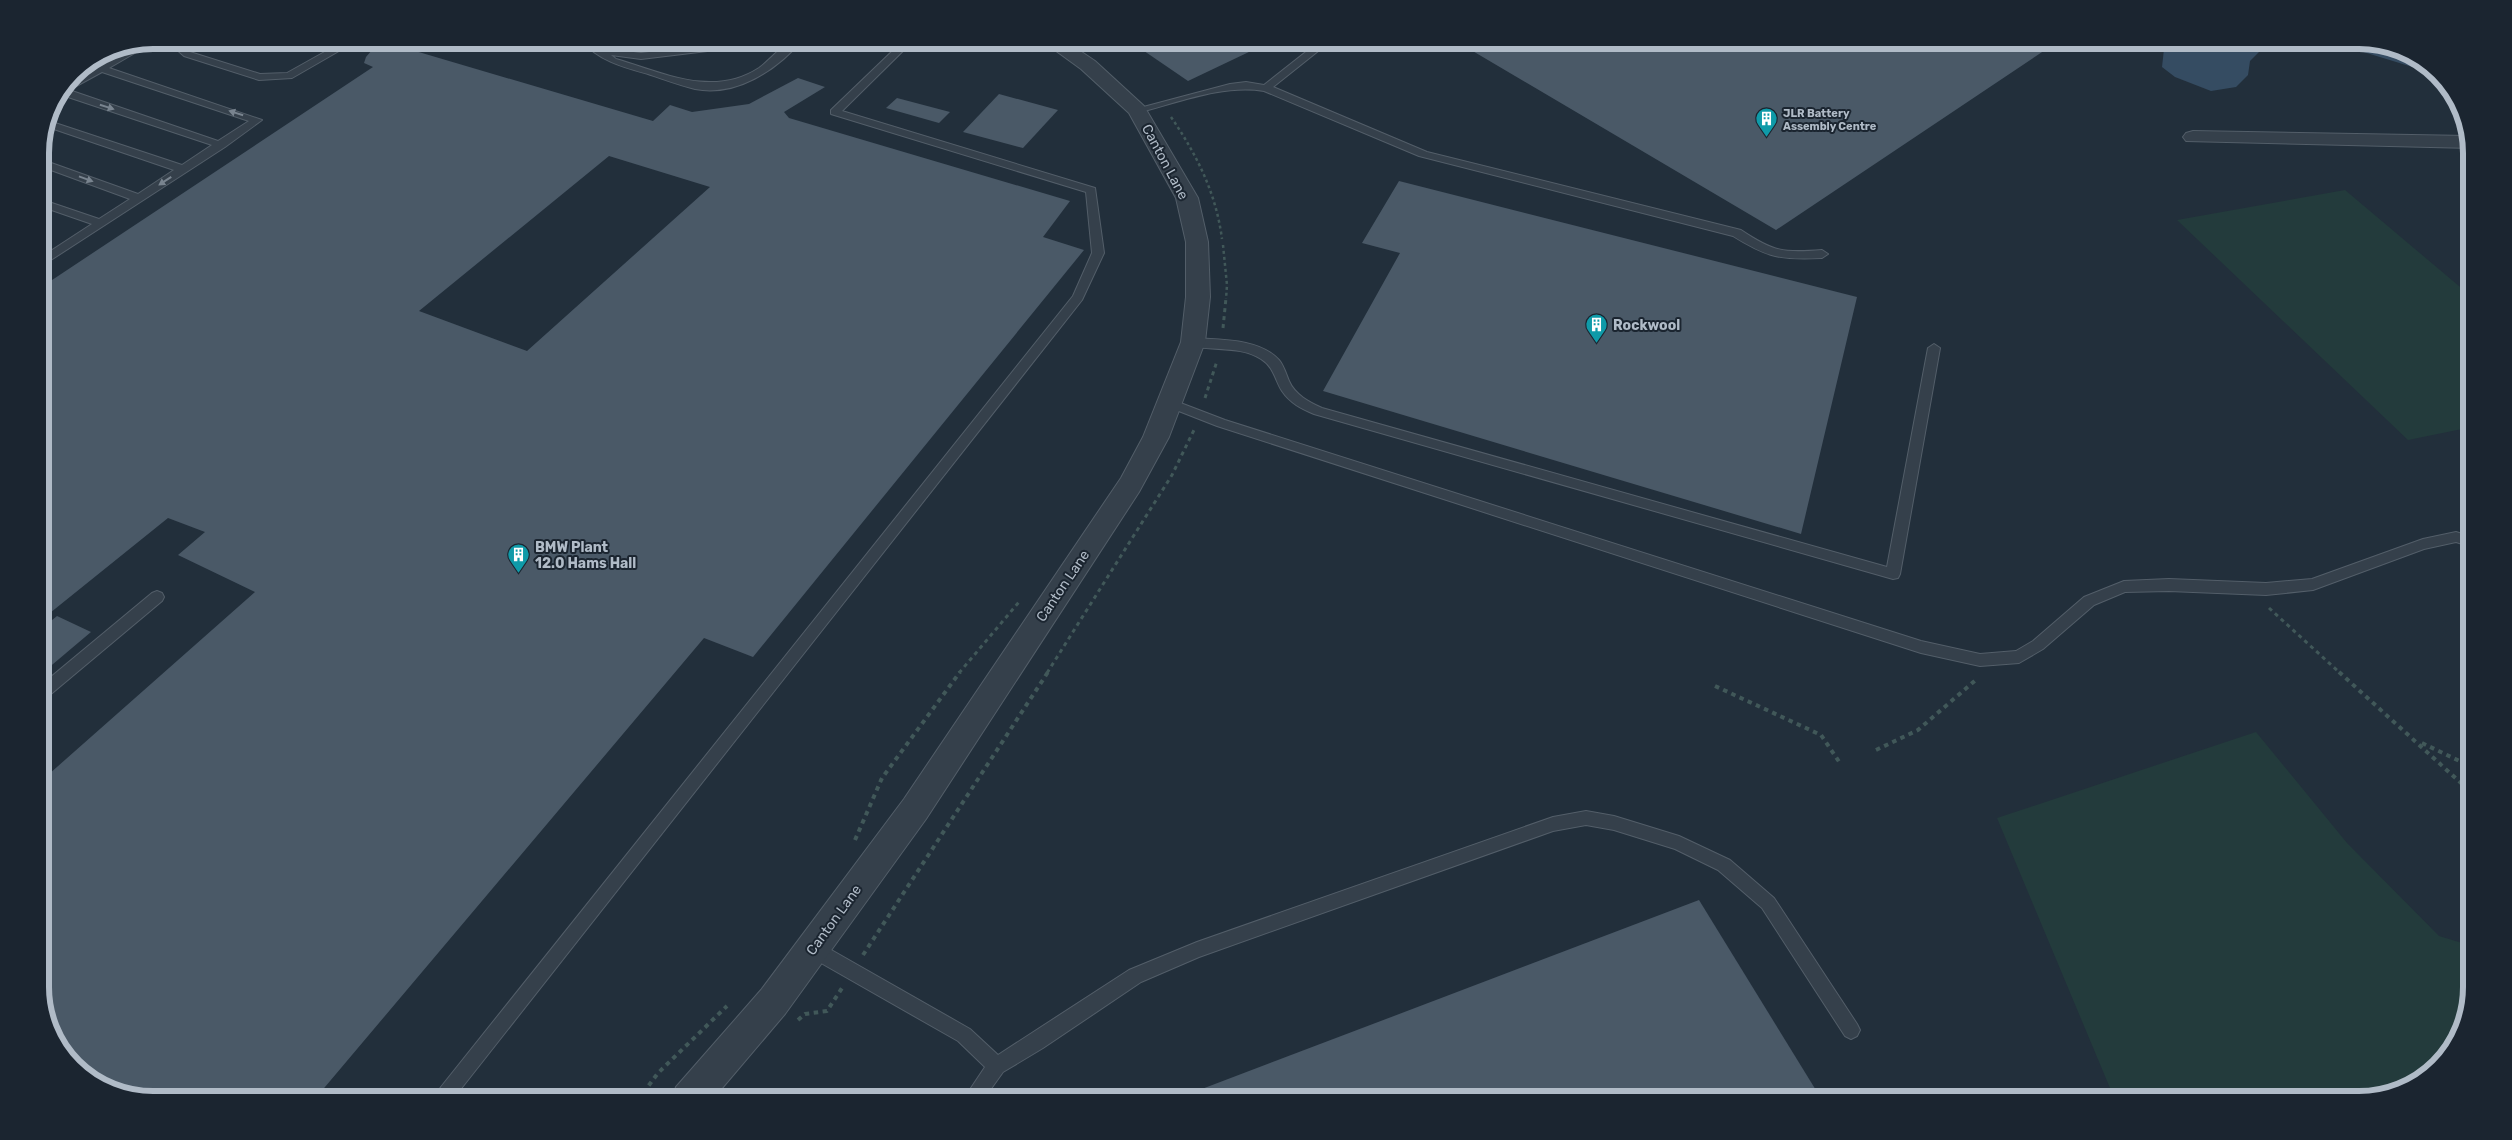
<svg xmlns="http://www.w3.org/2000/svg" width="2512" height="1140" viewBox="0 0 2512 1140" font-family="Rubik,sans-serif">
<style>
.green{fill:#233b3c}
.water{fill:#354c62}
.building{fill:#4a5967;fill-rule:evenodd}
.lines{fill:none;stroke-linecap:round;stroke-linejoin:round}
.service-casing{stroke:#535e69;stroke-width:2}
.minor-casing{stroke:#535e69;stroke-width:2}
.path-far2{stroke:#415859;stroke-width:2.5;stroke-dasharray:3 3;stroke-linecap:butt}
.path-far1{stroke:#415859;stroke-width:3;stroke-dasharray:4 4;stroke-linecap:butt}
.path{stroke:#415859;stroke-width:4;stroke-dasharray:4.5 4.5;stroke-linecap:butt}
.service{fill:#35404b;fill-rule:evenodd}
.minor{fill:#35404b;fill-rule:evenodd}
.oneway{fill:#79848f}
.labels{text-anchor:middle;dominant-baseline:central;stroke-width:4;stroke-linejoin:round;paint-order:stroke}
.far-poi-label{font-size:11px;font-weight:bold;fill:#b0bbc7;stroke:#1b2530;text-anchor:start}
.street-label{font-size:14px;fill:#b0bbc7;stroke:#1b2530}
.poi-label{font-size:14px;font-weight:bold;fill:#b0bbc7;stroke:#1b2530;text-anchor:start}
.rim{fill:none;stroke:#b0bbc7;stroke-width:6}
</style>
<rect width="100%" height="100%" fill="#222f3b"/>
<g class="green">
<polygon points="2345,190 2472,297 2472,427 2408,440 2177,220"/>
<polygon points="2256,732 2347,843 2439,936 2472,946 2472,987 2463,1031 2422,1081 2359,1100 2115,1100 1997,818"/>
</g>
<polygon class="water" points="2176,40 2359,40 2403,49 2432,73 2344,46 2298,41 2266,45 2250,61 2248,75 2236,87 2211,91 2175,77 2162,67 2164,49"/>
<g class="building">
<polygon points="1128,40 1274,40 1188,81"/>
<polygon points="1454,40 1508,40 1519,47 1532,40 2060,40 1776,230"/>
<path d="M395 45 653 121 670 105 692 112 749 104 798 78 825 87 784 112 789 118 1070 201 1043 237 1084 250 753 657 704 638 314 1100H153L109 1091 63 1056 40 995V782L255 592 178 555 205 532 168 518 40 621V288L373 67 364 63 366 57 372 50 382 46ZM609 156 710 187 527 351 419 311Z"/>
<polygon points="999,94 1058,110 1023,148 963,132"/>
<polygon points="897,98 950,112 939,123 886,108"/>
<polygon points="1399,181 1857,297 1801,534 1323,391 1400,253 1362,243"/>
<polygon points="57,616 91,632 40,675 40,630"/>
<polygon points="1699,900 1822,1100 1173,1100"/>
</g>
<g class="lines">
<defs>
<g id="service">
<path d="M153 40 152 43 109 68 262 120 225 147 40 267V258L92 224 40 206V199L99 219 130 199 40 166V159L138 194 174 170 45 126 46 120 182 165 212 145 59 94 66 84 97 66 139 43ZM102 72 249 121 218 141 69 90Z"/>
<polygon points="166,40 177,40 190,52 260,74 287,73 346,40 358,40 292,78 259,80 184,56"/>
<path d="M581 40H592L603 48 641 53 723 43 733 40H748L724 49 641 59 611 55 616 59C664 73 713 98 759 68 773 58 784 40 802 40 777 70 736 97 695 89 679 85 663 79 648 74 623 67 599 61 581 40Z"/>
<polygon points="904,40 914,40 842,111 1095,188 1104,253 1082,300 460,1090 467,1094 470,1100 433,1100 441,1087 1073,296 1092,253 1086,192 831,114 831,110"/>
<path d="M1321 40H1332L1273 87 1427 152 1741 230C1774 252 1783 253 1822 250L1828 254 1822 258C1781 260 1768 258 1733 236L1419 156 1264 91C1222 84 1177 103 1137 113L1132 110 1230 84 1246 82 1264 85Z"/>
<path d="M1193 338C1220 340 1259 338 1279 360 1284 366 1286 374 1289 381 1295 395 1309 402 1322 408L1887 567 1928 348 1934 344 1940 348 1900 574 1898 578 1893 579 1314 414C1302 409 1290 403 1282 391 1275 380 1274 367 1261 359 1239 345 1213 352 1189 345L1187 342Z"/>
<polygon points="1170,399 1225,420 1921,641 1980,654 2016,651 2033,641 2084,597 2124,581 2169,579 2266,583 2312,579 2423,539 2456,532 2472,537 2472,547 2456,542 2424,549 2313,590 2266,595 2169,591 2125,592 2094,605 2043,649 2019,663 1980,666 1921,653 1217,426 1166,406 1164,403"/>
<polygon points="157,591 162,593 164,597 162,601 45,699 40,701 40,686 152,593"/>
<polygon points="1586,811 1614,816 1679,836 1730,860 1774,898 1857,1024 1860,1030 1857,1036 1851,1039 1845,1036 1762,908 1718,870 1675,849 1614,830 1586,825 1553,831 1199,957 1141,982 1043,1048 1003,1072 983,1100 963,1100 985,1067 958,1041 807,955 805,949 807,943 813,941 819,943 970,1029 998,1055 1129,970 1197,942 1553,817"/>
</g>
<g id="minor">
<polygon points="1041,40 1064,40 1095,61 1144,106 1198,198 1208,242 1210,297 1205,342 1169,437 1139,492 926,819 785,1014 712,1100 671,1100 676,1087 761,990 904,799 1121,478 1143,437 1181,342 1186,297 1186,242 1176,198 1129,113 1081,69"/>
<polygon points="2193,131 2468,136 2472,148 2186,141 2183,137 2186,133"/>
</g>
</defs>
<use href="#service" class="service-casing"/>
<use href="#minor" class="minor-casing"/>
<g class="path-far2">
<polyline points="1015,40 1034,52"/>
<path d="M1171 117C1197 155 1216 193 1222 239"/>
<polyline points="1223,245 1227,285 1226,299"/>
</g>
<g class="path-far1">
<polyline points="1223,328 1226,298"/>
<polyline points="1205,398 1217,361"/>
<polyline points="2269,608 2340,673"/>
<polyline points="959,673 1019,602"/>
<polyline points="1047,673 1172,475 1194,430"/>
</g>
<g class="path">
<polyline points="2339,672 2472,793"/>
<polyline points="1715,686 1821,735 1840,763"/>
<polyline points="2422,743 2472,767"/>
<polyline points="1876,750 1918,730 1978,678"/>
<polyline points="855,840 882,778 960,672"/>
<polyline points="863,955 1048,672"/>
<polyline points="798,1020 805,1014 827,1011 842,988"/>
<polyline points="638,1100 658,1073 727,1006"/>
</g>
<use href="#service" class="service"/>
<use href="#minor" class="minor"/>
</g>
<defs><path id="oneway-solid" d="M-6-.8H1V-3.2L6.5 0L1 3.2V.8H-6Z" transform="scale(1.25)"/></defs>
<g class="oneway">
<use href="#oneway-solid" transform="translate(107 107) rotate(18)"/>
<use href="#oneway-solid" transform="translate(236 113) rotate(-162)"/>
<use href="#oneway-solid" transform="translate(86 179) rotate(20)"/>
<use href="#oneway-solid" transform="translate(165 181) rotate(147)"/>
</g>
<defs>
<symbol id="building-pin" viewBox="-11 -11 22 30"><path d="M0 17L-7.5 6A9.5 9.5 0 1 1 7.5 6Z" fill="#0f9aa8" stroke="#1b2530"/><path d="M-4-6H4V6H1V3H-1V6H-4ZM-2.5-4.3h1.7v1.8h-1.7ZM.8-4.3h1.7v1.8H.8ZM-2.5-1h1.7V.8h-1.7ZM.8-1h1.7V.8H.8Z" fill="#fff"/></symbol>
</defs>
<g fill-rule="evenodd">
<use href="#building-pin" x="1754" y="106" width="25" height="34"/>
<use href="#building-pin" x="1584" y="312" width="25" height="34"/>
<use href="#building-pin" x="506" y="542" width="25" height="34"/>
</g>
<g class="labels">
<g class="far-poi-label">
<text x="1783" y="113">JLR Battery<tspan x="1783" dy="13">Assembly Centre</tspan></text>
</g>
<g class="street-label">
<text transform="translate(1165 162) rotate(62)">Canton Lane</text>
<text transform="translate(1063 586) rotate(-56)">Canton Lane</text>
<text transform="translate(834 920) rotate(-54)">Canton Lane</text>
</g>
<g class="poi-label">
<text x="1613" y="325">Rockwool</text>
<text x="535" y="547">BMW Plant<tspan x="535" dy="16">12.0 Hams Hall</tspan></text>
</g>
</g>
<path d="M0 0H2512V1140H0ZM153 49H2359A104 104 0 0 1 2463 153V987A104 104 0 0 1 2359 1091H153A104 104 0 0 1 49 987V153A104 104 0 0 1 153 49Z" fill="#1b2530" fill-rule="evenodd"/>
<path class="rim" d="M153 49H2359A104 104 0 0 1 2463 153V987A104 104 0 0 1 2359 1091H153A104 104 0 0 1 49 987V153A104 104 0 0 1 153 49Z"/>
</svg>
